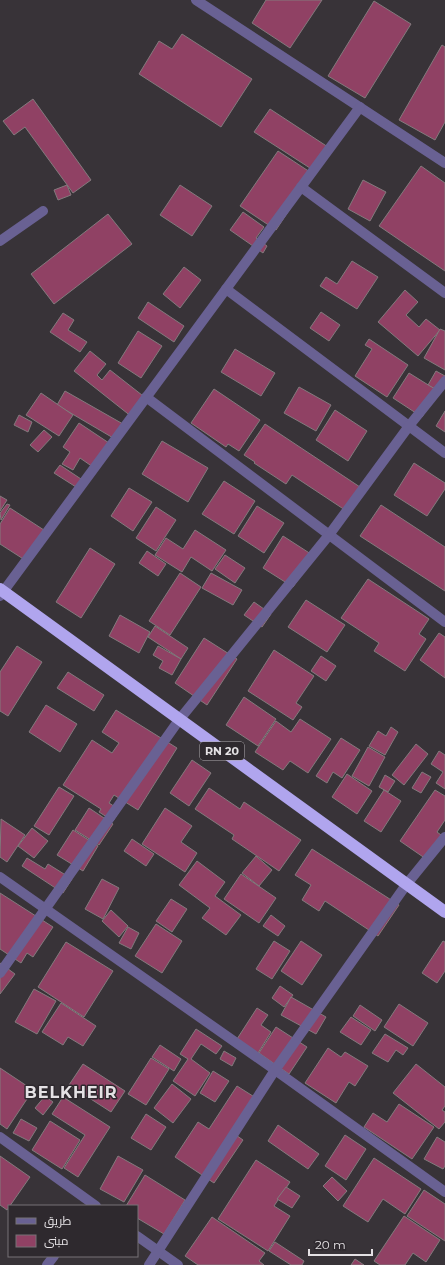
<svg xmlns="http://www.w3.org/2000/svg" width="445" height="1265" viewBox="0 0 445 1265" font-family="Montserrat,Cairo,sans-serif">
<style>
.building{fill:#904164;stroke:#837a7d}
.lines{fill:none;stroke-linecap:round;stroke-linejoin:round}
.minor{stroke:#696193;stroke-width:10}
.highway{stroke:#b0a5ee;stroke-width:12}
.labels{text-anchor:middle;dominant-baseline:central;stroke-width:3;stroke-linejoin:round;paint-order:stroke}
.shield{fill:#2e292e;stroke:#adaaad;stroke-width:1}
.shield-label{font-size:11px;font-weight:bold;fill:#e4e1e4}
.district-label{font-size:16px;font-weight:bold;letter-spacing:1px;fill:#e4e1e4;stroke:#2e292e}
</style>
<rect width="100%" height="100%" fill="#383338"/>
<g class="building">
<polygon points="266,0 322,0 290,48 252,23"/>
<polygon points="374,1 411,24 365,98 328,76"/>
<polygon points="182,34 252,79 221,127 139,74 159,41 172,49"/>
<polygon points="442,45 445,47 445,122 435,140 399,120"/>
<polygon points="33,99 91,180 73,193 25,127 14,135 3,121"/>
<polygon points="270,109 328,147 313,170 254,132"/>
<polygon points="278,151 313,174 276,230 240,206"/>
<polygon points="421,166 445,183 445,271 379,226"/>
<polygon points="363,180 386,192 370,221 348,209"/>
<polygon points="67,185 71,195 58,200 54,190"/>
<polygon points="180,185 212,206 192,236 160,215"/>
<polygon points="243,212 264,227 256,238 267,246 263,253 230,230"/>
<polygon points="108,214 132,244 54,304 31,274"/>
<polygon points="352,261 378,277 357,309 320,286 326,277 337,284"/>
<polygon points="184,267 201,280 180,308 163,294"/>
<polygon points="405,290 418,302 406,315 419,327 426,319 440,330 418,356 378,322"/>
<polygon points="148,302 184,326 174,342 138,318"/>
<polygon points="321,312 340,325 329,341 310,328"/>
<polygon points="63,313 74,320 68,330 87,342 80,352 50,332"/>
<polygon points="440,329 445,331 445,370 424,358"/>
<polygon points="138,331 162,346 141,378 118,363"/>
<polygon points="369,339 408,365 387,397 355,376 372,349 365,345"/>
<polygon points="235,349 275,373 261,396 221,372"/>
<polygon points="90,351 106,364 97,375 102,380 110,370 147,399 132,417 74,371"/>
<polygon points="436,371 445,376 445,379 439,391 428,385"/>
<polygon points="409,373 438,391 422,417 393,398"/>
<polygon points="299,387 331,405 316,431 284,413"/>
<polygon points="214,389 260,420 239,451 228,444 226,447 191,423"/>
<polygon points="65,391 123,424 115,439 57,405"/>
<polygon points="41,393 73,415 59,436 26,415"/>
<polygon points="335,410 367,431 348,461 316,440"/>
<polygon points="445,411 445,432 436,426"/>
<polygon points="19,415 32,422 28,432 14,425"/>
<polygon points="79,423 109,443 93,467 80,458 73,470 62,464 70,452 63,447"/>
<polygon points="265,424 363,489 348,512 292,475 286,484 254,463 255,462 244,455"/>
<polygon points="44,430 52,437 38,452 30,445"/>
<polygon points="162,441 208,468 188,502 142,474"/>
<polygon points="414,463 445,483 445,489 427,516 394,495"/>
<polygon points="60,465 81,479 76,487 54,473"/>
<polygon points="224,481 255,501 234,534 202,514"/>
<polygon points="129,488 152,502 133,531 111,516"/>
<polygon points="0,496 7,500 0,511"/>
<polygon points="7,504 10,505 1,520 0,513"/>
<polygon points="381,505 445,547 445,591 360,536"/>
<polygon points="257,506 284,523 264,553 238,536"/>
<polygon points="156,507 176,520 156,551 136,538"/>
<polygon points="10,508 47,532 28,562 0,544 0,524"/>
<polygon points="195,530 226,550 212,571 191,557 182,572 155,555 166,538 183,549"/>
<polygon points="283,536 314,556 293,587 263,568"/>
<polygon points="90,548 115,564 81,618 56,602"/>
<polygon points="147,551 166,564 158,576 139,563"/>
<polygon points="225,555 245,568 235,583 215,569"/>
<polygon points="180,573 201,587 170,635 149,621"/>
<polygon points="211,573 242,590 233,605 202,588"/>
<polygon points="368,579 429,619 419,634 426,639 405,671 374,651 379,643 341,618"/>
<polygon points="306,600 345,625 327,652 288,627"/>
<polygon points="254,602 271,614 262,627 244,615"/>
<polygon points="120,615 150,632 139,653 109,636"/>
<polygon points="155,626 188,648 181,659 148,637"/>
<polygon points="439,633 445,637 445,678 420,660"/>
<polygon points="204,638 237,659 207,705 175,683"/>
<polygon points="17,646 42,662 8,716 0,711 0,672"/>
<polygon points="158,646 181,659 172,675 159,668 163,661 153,655"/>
<polygon points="274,650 314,676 296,703 302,707 293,720 248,691"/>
<polygon points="321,656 336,666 326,681 311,671"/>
<polygon points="68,672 104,695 94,711 57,688"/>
<polygon points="244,697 276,719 258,746 226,725"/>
<polygon points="46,705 77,724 60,752 29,732"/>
<polygon points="116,710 177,748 138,810 114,795 109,803 120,810 113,821 99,812 101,809 63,785 92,740 112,753 119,743 102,732"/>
<polygon points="300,719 331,739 308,773 290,761 283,770 255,752 276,721 291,732"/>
<polygon points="391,727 398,732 385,755 369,746 378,731 386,736"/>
<polygon points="341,738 360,750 342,778 333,772 327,783 316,776"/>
<polygon points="416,744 428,754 404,785 392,775"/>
<polygon points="368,747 385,757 369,786 352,776"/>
<polygon points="439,751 445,755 445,789 436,783 443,772 431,764"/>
<polygon points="192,760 211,773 189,806 170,793"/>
<polygon points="422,772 431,777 421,793 412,788"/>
<polygon points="347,774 372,791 357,814 332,797"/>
<polygon points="385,775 395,781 388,792 379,787"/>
<polygon points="59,787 74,796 49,835 34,826"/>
<polygon points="209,788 240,809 244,802 301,840 279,871 232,839 234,835 195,809"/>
<polygon points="384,790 401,801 381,832 364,821"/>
<polygon points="435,790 445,796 445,820 437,832 445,838 429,861 400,841"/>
<polygon points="89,808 113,824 99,845 75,830"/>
<polygon points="165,808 192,826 181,842 197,853 185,872 142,844"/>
<polygon points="1,819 25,835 7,862 0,857"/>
<polygon points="32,828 48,841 34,858 18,846"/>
<polygon points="73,830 98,846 83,871 57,855"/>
<polygon points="132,839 154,854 146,866 124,851"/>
<polygon points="312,849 399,905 378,936 325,901 319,911 302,900 311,885 295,875"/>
<polygon points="256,856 272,870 259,886 242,873"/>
<polygon points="27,858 45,869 48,864 72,879 63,893 22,866"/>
<polygon points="197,861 225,882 215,896 241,915 226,935 202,918 210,908 179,885"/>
<polygon points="241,874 276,898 259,923 224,899"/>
<polygon points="102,879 119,888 103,919 85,909"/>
<polygon points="0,893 53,927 33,957 27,953 21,963 0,949"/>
<polygon points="171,899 187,909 172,932 156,921"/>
<polygon points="111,910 128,926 119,937 102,921"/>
<polygon points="271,915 285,926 278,936 263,926"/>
<polygon points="156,924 182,941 162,973 135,956"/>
<polygon points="128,927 139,933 131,949 119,943"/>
<polygon points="274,941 290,951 272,979 256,969"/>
<polygon points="301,941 322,955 302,985 281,971"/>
<polygon points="443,941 445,942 445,971 437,983 422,973"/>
<polygon points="66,942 113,971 84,1017 38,987"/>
<polygon points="0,963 15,974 0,994"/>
<polygon points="280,986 293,995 284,1007 272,998"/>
<polygon points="34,989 56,1001 37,1034 15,1022"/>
<polygon points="291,997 326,1017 316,1034 281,1015"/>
<polygon points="61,1003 96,1026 83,1046 68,1037 63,1045 42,1032"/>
<polygon points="399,1004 428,1023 413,1046 384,1027"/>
<polygon points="360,1005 382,1020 375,1031 353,1016"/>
<polygon points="257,1008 268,1015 261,1025 271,1032 258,1053 237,1039"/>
<polygon points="351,1017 371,1030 361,1045 340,1032"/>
<polygon points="276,1027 307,1047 289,1074 259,1053"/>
<polygon points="196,1029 222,1046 216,1054 201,1044 191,1059 210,1073 195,1096 173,1081 188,1059 180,1054"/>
<polygon points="385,1034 408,1048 403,1055 396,1050 388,1062 372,1053"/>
<polygon points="160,1045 181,1059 174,1071 152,1057"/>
<polygon points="328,1048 341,1057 345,1052 368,1066 355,1086 349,1082 336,1103 305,1083"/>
<polygon points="224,1051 236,1058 232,1066 220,1059"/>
<polygon points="151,1058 169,1069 146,1105 128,1094"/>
<polygon points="83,1064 125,1091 111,1112 69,1085"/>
<polygon points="416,1064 445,1087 445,1106 442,1110 445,1112 445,1122 439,1129 393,1093"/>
<polygon points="0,1068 33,1090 7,1129 0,1124"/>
<polygon points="213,1071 229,1081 215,1102 200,1093"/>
<polygon points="172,1084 191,1099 173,1123 154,1108"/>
<polygon points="237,1086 256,1098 233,1133 243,1140 214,1183 175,1157 198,1122 209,1129"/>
<polygon points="45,1096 53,1102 43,1115 35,1108"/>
<polygon points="63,1097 110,1127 78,1177 64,1168 85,1135 52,1114"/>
<polygon points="399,1104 434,1127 412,1159 364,1127 373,1113 387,1122"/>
<polygon points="146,1114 166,1127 151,1150 131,1138"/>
<polygon points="21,1119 37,1128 29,1141 13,1133"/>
<polygon points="50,1121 80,1140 62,1169 32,1150"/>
<polygon points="278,1125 319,1154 308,1169 268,1141"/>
<polygon points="345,1135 366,1149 346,1180 325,1166"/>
<polygon points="437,1137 445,1142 445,1166 443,1169 424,1159"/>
<polygon points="0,1156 30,1177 7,1210 0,1205"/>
<polygon points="118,1156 143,1170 124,1202 100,1189"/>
<polygon points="374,1158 421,1189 405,1214 383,1199 368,1222 343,1206"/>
<polygon points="256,1160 290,1182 274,1206 290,1216 268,1251 218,1219"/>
<polygon points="145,1175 185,1200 164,1234 137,1218 137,1206 126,1206"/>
<polygon points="332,1177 347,1191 338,1201 323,1186"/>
<polygon points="286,1187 300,1196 292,1208 277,1199"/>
<polygon points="424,1190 445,1204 445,1241 407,1216"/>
<polygon points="404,1216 440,1240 426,1262 413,1253 405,1265 380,1265 374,1261"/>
<polygon points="212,1217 265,1253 259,1261 264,1265 198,1265 185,1256"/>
<polygon points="275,1242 304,1261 302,1265 291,1265 269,1251"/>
<polygon points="355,1259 364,1265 351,1265"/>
</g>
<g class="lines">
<g class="minor">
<polyline points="196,0 445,163"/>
<polyline points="301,187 445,293"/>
<polyline points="0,241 43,211"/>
<polyline points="226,289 445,453"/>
<polyline points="146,397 445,622"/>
<polyline points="0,596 360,107"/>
<polyline points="0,877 275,1070 445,1192"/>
<polyline points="0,973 179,720 329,535 409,426 445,381"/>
<polyline points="0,1137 96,1206"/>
<polyline points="137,1236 178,1265"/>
<polyline points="47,1265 54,1256"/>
<polyline points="149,1265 275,1070 406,885 445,837"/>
</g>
<polyline class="highway" points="0,589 445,912"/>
</g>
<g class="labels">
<rect class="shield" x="200" y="742" width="44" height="18" rx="3"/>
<g class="shield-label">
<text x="222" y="751">RN 20</text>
</g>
<g class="district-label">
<text x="71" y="1092">BELKHEIR</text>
</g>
</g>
<rect x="8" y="1205" width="130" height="52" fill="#2e292e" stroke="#777377"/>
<rect x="16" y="1218" width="20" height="6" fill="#696193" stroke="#777377"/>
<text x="44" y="1225" font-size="12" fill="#e4e1e4">طريق</text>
<rect x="16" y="1235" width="20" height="12" fill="#904164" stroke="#777377"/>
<text x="44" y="1245" font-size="12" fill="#e4e1e4">مبنى</text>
<path d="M309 1249v6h63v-6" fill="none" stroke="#e4e1e4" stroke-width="2"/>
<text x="315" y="1249" font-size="12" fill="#e4e1e4" stroke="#2e292e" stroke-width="3" paint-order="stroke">20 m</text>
</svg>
